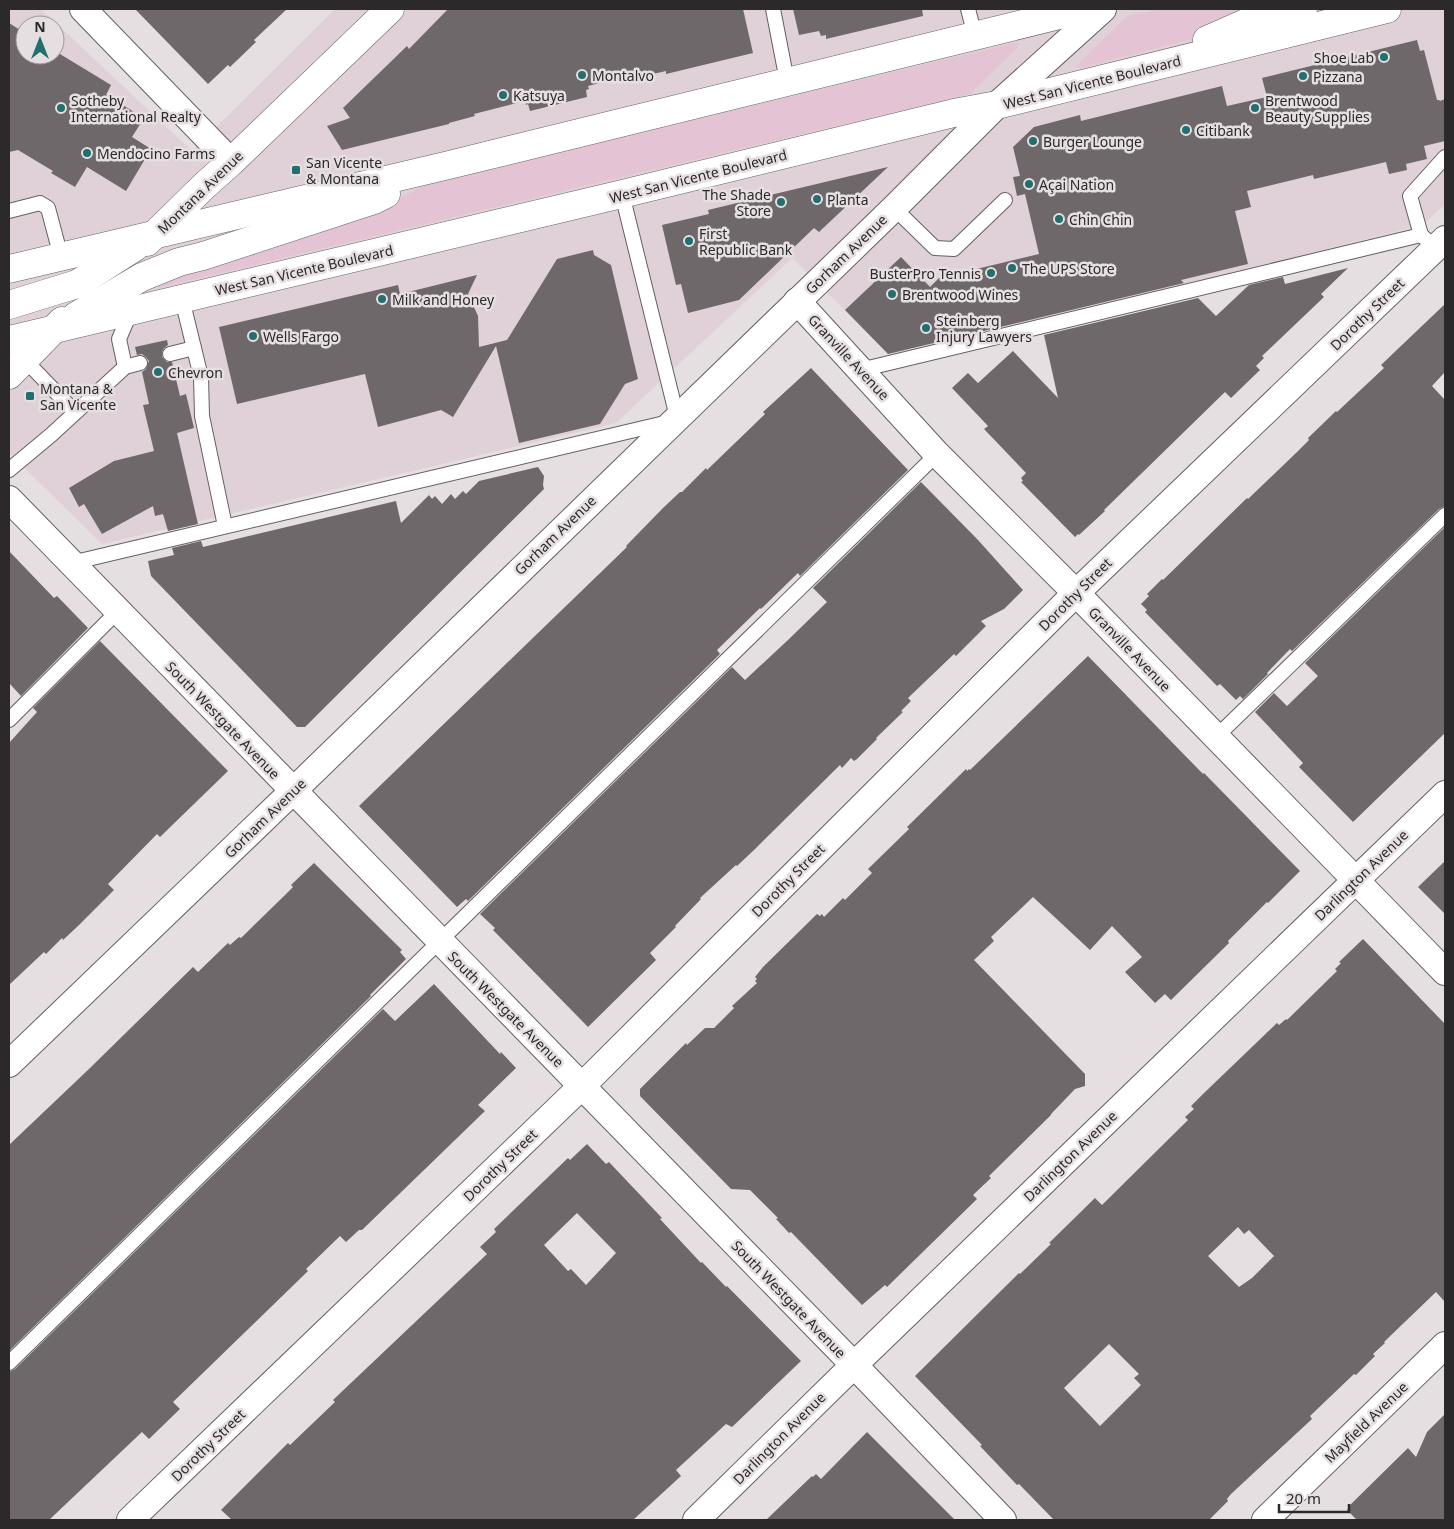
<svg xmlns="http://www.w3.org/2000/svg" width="1454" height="1529" viewBox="0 0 1454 1529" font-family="'Noto Sans',sans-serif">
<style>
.built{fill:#dfd1d7;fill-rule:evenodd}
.green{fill:#e4c4d4}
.building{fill:#6e686b;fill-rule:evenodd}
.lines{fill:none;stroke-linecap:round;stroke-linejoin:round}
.service-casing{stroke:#655f62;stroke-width:16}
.minor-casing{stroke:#655f62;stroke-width:28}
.tertiary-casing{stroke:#655f62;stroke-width:29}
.secondary-casing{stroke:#655f62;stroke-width:29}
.service{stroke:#fff;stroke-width:14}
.minor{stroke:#fff;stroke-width:26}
.tertiary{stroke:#fff;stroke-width:28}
.secondary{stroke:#fff;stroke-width:28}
.poi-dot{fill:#236e6f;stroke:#e6dfe2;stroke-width:2}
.labels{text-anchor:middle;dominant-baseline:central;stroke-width:5;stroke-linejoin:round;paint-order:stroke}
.poi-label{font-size:14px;fill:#2b292a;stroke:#e6dfe2;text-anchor:start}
.street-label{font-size:14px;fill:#2b292a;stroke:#e6dfe2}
</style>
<rect width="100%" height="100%" fill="#e6dfe2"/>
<path class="built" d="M9 9H41L192 151 335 9H1445V204L1423 225 892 357 792 258 616 423 102 544 9 453ZM25 25H55V55H25Z"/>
<g class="green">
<polygon points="1158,9 1273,9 1237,18 1192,39 1080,68 1076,66 1127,16"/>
<polygon points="1018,42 1019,46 970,94 157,288 173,274 394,201 425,185 442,180"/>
</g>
<g class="building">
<polygon points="135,9 287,9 254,40 256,42 230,67 228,65 208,84"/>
<polygon points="448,9 743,9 753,53 666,74 666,71 640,77 639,73 588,86 589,89 586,90 587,97 530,111 528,104 526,105 525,101 474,114 475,116 449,123 449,124 342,150 327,126 350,118 343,108 407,46 409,49"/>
<polygon points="793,9 922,9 923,16 826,39 826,35 821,36 819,31 799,35"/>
<polygon points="9,23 25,33 25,55 55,55 55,51 111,85 106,95 144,118 132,137 151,149 126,191 87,167 75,187 51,173 53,171 18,150 9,152"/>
<polygon points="1417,40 1420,51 1424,50 1437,100 1439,100 1440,101 1445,99 1445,141 1424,146 1427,159 1406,164 1407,170 1389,174 1386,162 1314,179 1313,175 1247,191 1251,207 1235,211 1248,264 1181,280 1184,283 888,354 845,310 901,257 930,287 939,278 1039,254 1025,194 1017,196 1013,177 1020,176 1013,147 1034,127 1080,115 1081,121 1222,86 1227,106 1267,97 1262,78"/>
<polygon points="888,167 819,232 814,228 739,300 688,313 681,284 676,285 662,225 709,214 708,210"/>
<polygon points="593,250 594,255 611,265 638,379 625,384 600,424 519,443 496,346 453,417 441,410 378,427 365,374 237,404 219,327 398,285 400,294 477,275 468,294 478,316 479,347 507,340 557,259"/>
<polygon points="1348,268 1321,294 1324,297 1262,356 1264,358 1256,366 1260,370 1231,398 1225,392 1104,510 1105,511 1079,535 1078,534 1075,537 1021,482 1023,481 1021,478 1026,473 984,429 988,426 952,388 968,373 978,383 1013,351 1058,398 1044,335 1198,298 1216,316 1249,285 1283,277 1285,284"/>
<polygon points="1445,304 1445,372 1432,386 1445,400 1445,506 1439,509 1292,651 1290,649 1267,673 1268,674 1243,699 1240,696 1236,700 1220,684 1217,686 1145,612 1147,610 1141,604 1149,596 1147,594 1162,579 1163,580 1247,498 1248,499 1296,453 1309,440 1308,438 1336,411 1337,412 1384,368 1381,365"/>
<polygon points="167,340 168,345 164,348 162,352 162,357 167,362 172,362 180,396 186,394 194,428 177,433 198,524 168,531 163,514 155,516 153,506 102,534 84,504 79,507 69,488 114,461 154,451 143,405 149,404 142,372 146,369 149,361 146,357 142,354 137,355 135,347"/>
<polygon points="811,368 908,470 800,576 798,573 761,609 760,608 717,650 720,654 468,901 466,899 457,907 359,806 627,547 626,546 663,508 680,492 682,492 706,468 707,470 765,414 763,412"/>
<polygon points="538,467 544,476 543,485 544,489 305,727 297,727 151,576 148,561 174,555 172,548 201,541 203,547 396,501 401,523 429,495 432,499 435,496 442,504 451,494 455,499 463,491 466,494 479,481"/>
<polygon points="921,482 978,540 1023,590 1004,609 981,621 986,626 956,656 954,654 908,698 911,701 901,711 903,712 876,738 877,739 857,759 854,761 851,758 842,768 840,765 754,850 737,866 736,865 700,898 701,899 675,926 676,927 650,953 656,960 588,1027 493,930 495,928 480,914 732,667 745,680 788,640 827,602 813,588"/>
<polygon points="1445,527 1445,733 1353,822 1299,767 1303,763 1255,712 1274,693 1287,706 1318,676 1305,663"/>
<polygon points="9,551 54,598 57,596 88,628 21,696 9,683"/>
<polygon points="100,641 228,771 160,837 157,834 108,884 114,890 78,926 63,940 62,938 46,954 44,952 9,985 9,743 37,712 33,708"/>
<polygon points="1088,656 1203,774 1204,773 1300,871 1268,903 1267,902 1228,941 1229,943 1171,1000 1165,994 1155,1003 1125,972 1142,957 1112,926 1090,950 1033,897 991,937 994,941 974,960 1085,1074 1085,1086 1075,1089 1052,1113 1050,1116 989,1176 991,1178 973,1195 977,1199 887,1287 885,1285 862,1305 791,1232 789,1233 776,1219 778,1218 750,1190 731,1189 640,1096 640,1089 686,1043 687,1045 705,1028 714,1028 734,1008 732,1006 757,983 755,981 757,979 755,977 763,967 817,914 820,916 822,914 824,917 843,898 845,900 872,873 868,869 909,829 907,827 966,769 967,771 969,769 970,770"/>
<polygon points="1445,861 1445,914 1418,887"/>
<polygon points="314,863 402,950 400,952 406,959 370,995 371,996 9,1351 9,1145 90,1068 193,967 198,972 228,943 230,945 239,937 241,938 284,896 293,887 291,885"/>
<path d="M1363 939 1445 1024V1302L1436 1292 1384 1342 1385 1343 1373 1354 1375 1356 1356 1375 1354 1374 1310 1416 1312 1419 1231 1494 1227 1499 1228 1501 1209 1520H1054L1019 1484 1017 1485 980 1446 982 1445 915 1376 1019 1273 1020 1274 1051 1244 1049 1243 1095 1198 1102 1205 1188 1120 1185 1117 1194 1109 1191 1106 1203 1094 1277 1023 1279 1025 1286 1019 1287 1020 1337 971 1335 969 1341 963 1339 962ZM1238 1227 1244 1234 1249 1230 1274 1256 1252 1278 1239 1287 1208 1256ZM1109 1344 1139 1374 1134 1378 1141 1385 1100 1426 1064 1388Z"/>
<polygon points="434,984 500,1054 501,1052 516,1068 478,1105 485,1111 362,1230 359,1230 346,1242 340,1236 306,1269 308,1271 173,1402 180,1409 149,1439 142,1432 49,1520 9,1520 9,1372 15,1369 383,1009 395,1021"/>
<path d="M587 1144 606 1164 609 1162 662 1218 660 1219 701 1263 702 1262 726 1287 727 1286 801 1361 732 1427 726 1424 676 1470 681 1476 633 1520H232L221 1510 288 1443 290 1445 335 1402 333 1400 487 1254 480 1247 496 1232 494 1229 568 1158 570 1160ZM577 1213 616 1253 586 1285 571 1269 568 1271 544 1245Z"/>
<polygon points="1445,1414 1445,1520 1357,1520 1347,1510 1350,1507 1349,1506 1408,1448 1416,1457 1427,1432"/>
<polygon points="867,1432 955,1520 766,1520 812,1476 813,1477 816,1474 821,1479"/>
</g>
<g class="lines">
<defs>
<g id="service">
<polyline points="773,9 787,81"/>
<polyline points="968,9 975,36"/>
<polyline points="622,194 677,417"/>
<polyline points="894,208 935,248 954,249 1005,200"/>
<polyline points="9,211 40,203 48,208 61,257"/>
<polyline points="1421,235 1410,196 1445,157"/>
<polyline points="182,299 201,377 202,416 225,526"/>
<polyline points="170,354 194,348"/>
<polyline points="24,359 75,412"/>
<polyline points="125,367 119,339 131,311"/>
<polyline points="860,370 1421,235 1436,248"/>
<polyline points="9,470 51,435 125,367 140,363"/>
<polyline points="71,563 669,422"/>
<polyline points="9,720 117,612"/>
<polyline points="1216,737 1445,515"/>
<polyline points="9,1363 937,454"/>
</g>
<g id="minor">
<polyline points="83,9 231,162"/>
<polyline points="797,301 937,454 1076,593 1445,972"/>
<polyline points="9,499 854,1365 1003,1520"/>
<polyline points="9,1064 293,791 894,208 997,105 1103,9"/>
<polyline points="130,1520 582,1086 1076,593 1445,239"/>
<polyline points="696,1520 854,1365 1445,794"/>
<polyline points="1265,1520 1445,1345"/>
</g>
<g id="tertiary">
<polyline points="147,242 204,186 231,162 390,9"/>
<polyline points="9,375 62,321"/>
</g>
<g id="secondary">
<polyline points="1207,40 1250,21 1303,9"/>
<polyline points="9,269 449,165 1084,9"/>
<polyline points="9,305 77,284 135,247"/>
<polyline points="76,316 142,277 179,262 203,256 374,200 386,194"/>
<polyline points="9,340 622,194 954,113 997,105 1387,9"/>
</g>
</defs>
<use href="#service" class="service-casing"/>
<use href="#minor" class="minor-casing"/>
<use href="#tertiary" class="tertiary-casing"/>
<use href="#secondary" class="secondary-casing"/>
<use href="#service" class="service"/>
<use href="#minor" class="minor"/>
<use href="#tertiary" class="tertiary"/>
<use href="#secondary" class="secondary"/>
</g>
<g class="poi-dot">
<circle cx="1384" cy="57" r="5"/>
<circle cx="582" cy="75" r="5"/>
<circle cx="1303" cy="76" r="5"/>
<circle cx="503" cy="95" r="5"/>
<circle cx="61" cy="108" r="5"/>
<circle cx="1255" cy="108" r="5"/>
<circle cx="1186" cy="130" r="5"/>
<circle cx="1033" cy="141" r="5"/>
<circle cx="87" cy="153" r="5"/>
<rect x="291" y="165" width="10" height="10" rx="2.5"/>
<circle cx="1029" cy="184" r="5"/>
<circle cx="817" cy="199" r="5"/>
<circle cx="781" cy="202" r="5"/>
<circle cx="1059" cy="219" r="5"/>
<circle cx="689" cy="241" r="5"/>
<circle cx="1012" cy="268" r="5"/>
<circle cx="991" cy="273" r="5"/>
<circle cx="892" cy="294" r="5"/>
<circle cx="382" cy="299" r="5"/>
<circle cx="926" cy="328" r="5"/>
<circle cx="253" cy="336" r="5"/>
<circle cx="158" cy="372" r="5"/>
<rect x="25" y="391" width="10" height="10" rx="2.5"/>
</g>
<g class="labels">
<g class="poi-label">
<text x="1374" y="57" text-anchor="end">Shoe Lab</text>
<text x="592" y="75">Montalvo</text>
<text x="1313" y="76">Pizzana</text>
<text x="513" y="95">Katsuya</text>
<text x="71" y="100">Sotheby<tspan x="71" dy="16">International Realty</tspan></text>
<text x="1265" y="100">Brentwood<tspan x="1265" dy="16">Beauty Supplies</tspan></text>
<text x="1196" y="130">Citibank</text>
<text x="1043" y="141">Burger Lounge</text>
<text x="97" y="153">Mendocino Farms</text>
<text x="306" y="162">San Vicente<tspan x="306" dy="16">&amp; Montana</tspan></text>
<text x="1039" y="184">Açai Nation</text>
<text x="771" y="194" text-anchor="end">The Shade<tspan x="771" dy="16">Store</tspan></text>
<text x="827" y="199">Planta</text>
<text x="1069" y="219">Chin Chin</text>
<text x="699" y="233">First<tspan x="699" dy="16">Republic Bank</tspan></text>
<text x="1022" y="268">The UPS Store</text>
<text x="981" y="273" text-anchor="end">BusterPro Tennis</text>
<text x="902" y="294">Brentwood Wines</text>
<text x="392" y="299">Milk and Honey</text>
<text x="936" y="320">Steinberg<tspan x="936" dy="16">Injury Lawyers</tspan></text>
<text x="263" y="336">Wells Fargo</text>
<text x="168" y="372">Chevron</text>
<text x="40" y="388">Montana &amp;<tspan x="40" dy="16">San Vicente</tspan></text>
</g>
<g class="street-label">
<text transform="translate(1092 82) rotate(-14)">West San Vicente Boulevard</text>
<text transform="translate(698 176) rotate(-14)">West San Vicente Boulevard</text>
<text transform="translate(200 192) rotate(-44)">Montana Avenue</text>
<text transform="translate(846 254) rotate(-44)">Gorham Avenue</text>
<text transform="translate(304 270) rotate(-13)">West San Vicente Boulevard</text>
<text transform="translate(1367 314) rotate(-44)">Dorothy Street</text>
<text transform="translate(849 357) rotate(47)">Granville Avenue</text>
<text transform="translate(555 535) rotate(-44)">Gorham Avenue</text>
<text transform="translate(1075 594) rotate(-45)">Dorothy Street</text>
<text transform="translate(1130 649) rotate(46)">Granville Avenue</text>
<text transform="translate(223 720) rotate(46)">South Westgate Avenue</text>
<text transform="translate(265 818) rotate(-44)">Gorham Avenue</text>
<text transform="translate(1361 875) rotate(-44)">Darlington Avenue</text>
<text transform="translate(788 880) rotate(-45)">Dorothy Street</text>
<text transform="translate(506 1009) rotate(45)">South Westgate Avenue</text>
<text transform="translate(1070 1156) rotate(-44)">Darlington Avenue</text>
<text transform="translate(500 1165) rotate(-44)">Dorothy Street</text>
<text transform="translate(789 1299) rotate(46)">South Westgate Avenue</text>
<text transform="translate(1366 1422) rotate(-44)">Mayfield Avenue</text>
<text transform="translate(779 1438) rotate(-45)">Darlington Avenue</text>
<text transform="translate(208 1445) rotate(-44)">Dorothy Street</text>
</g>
</g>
<rect width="1454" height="1529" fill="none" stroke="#2b292a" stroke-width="20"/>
<g transform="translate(40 40)"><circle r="24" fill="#e6dfe2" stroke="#9b9698"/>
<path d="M0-4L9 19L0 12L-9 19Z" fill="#236e6f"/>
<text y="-8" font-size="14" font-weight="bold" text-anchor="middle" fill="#2b292a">N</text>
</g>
<path d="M1279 1504v8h70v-8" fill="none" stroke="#2b292a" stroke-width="2.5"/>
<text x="1286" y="1504" font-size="15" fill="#2b292a" stroke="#e6dfe2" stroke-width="4" paint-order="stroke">20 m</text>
</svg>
